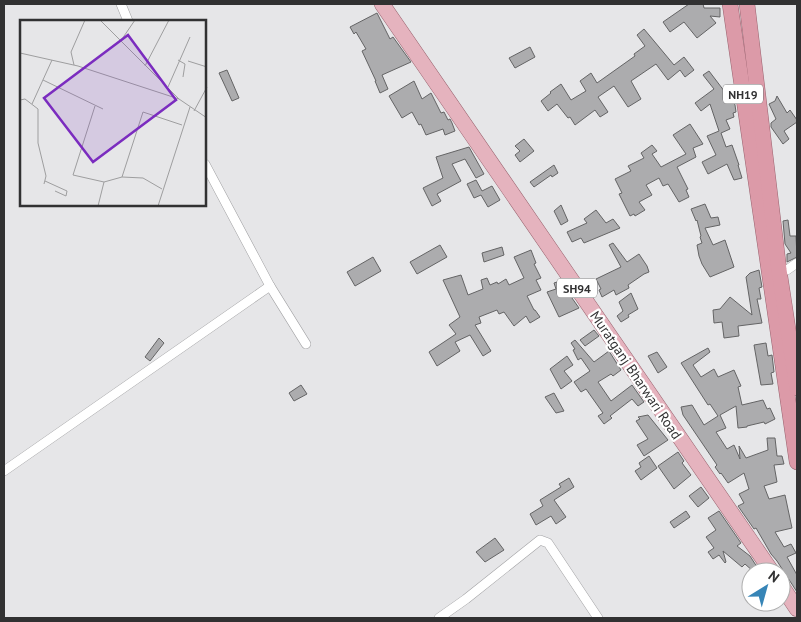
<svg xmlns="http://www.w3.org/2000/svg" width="801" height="622" viewBox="0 0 801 622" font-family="'PT Sans',sans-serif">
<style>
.building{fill:#acacae;stroke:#646465}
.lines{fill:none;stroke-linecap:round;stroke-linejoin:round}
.minor-casing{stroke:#a2a2a4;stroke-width:10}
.primary-casing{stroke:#9a6470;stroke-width:16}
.trunk-casing{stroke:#9a6470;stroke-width:16}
.minor{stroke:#fff;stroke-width:9}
.primary{stroke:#e5b3be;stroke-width:15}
.trunk{stroke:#dc9aa8;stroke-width:15}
.labels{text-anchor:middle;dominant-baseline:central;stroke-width:4.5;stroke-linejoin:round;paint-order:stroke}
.shield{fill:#fff;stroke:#6f6f70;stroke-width:1}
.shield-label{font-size:12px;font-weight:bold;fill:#313132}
.street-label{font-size:14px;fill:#313132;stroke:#fff}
.inset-road{fill:none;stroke:#9e9e9f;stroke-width:1}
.view{fill:#7b2cbf;fill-opacity:0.15;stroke:#7b2cbf;stroke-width:2.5}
.inset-edge{fill:none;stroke:#313132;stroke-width:2.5}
</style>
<rect width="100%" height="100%" fill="#e6e6e8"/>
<g class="building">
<polygon points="689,4 703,4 704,8 720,8 720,17 710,16 716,23 697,38 684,22 670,32 663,22"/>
<polygon points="377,13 390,39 393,37 411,62 382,75 388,89 380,93 375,81 376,81 362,51 366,49 356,32 354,34 350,27"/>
<polygon points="644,29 674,65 684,57 694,70 685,77 680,70 668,80 656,64 631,81 641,99 628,107 614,86 598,97 608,112 600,117 595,110 575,125 570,117 568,118 557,104 548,111 541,101 551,93 550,92 561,84 571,100 586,91 580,81 591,73 597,83 635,56 634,54 645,46 637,35"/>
<polygon points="530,47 535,57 515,68 509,58"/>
<polygon points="227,70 239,98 232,101 219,73"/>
<polygon points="709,71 731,100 733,100 735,105 736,112 733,113 734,117 726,120 730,129 721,133 726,147 732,145 739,165 738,165 742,178 734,180 727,164 708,174 702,162 716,155 707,136 719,131 710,104 701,111 695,103 714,89 703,75"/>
<polygon points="414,81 422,99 431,93 441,113 444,112 448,120 450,119 452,123 455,131 445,135 443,129 426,135 421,124 419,125 412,112 402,118 389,96"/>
<polygon points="777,96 787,113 790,110 797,120 797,122 784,131 789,139 783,144 771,127 771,123 776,119 769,104 775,101"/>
<polygon points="690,124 703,144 693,148 696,157 677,167 688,189 686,190 689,197 679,202 668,184 663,186 659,178 646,185 652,195 639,202 645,210 635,216 634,214 630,216 619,194 622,193 615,179 631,171 628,166 644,158 641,153 652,145 657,151 652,154 661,167 686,154 673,135"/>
<polygon points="524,139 534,151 520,162 515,155 520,151 515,146"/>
<polygon points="469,147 484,174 476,178 465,159 452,164 461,181 437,194 441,201 432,206 423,188 443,178 436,157"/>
<polygon points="554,165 558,173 552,177 551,175 534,187 530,182"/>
<polygon points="476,180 482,191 492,186 500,200 488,207 481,195 474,198 467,184"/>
<polygon points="705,204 711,218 718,217 720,225 705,228 713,245 725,240 734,267 710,277 702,264 699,256 697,245 702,243 700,237 701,236 697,220 696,221 691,209"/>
<polygon points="561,205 568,221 561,225 554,211"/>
<polygon points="596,210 606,223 613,219 620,228 584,243 581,238 572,242 567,232 587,223 584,219"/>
<polygon points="788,220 790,236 796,236 797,257 787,262 787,254 791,253 785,244 783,221"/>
<polygon points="613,243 627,262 639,254 647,266 649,272 644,274 628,285 629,288 616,295 614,290 602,297 599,290 601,289 596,279 621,267 609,245"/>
<polygon points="440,245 447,257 417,274 410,262"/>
<polygon points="502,247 504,255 484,262 482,253"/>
<polygon points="531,250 536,263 534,264 541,278 536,280 541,290 527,296 534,310 535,310 540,317 530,323 526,316 514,326 504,312 499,314 497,310 479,317 481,323 475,325 491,351 483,356 470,335 455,342 460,351 437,366 429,352 456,334 449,325 460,317 443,280 461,275 468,295 483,289 481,280 487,278 490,285 497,282 498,284 506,279 509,285 524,278 514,257"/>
<polygon points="373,257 381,271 355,286 347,272"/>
<polygon points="759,270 762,287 759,288 761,299 757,299 762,323 738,326 739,336 724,338 722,322 714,323 713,310 720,309 730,297 752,315 746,277 750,273"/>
<polygon points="560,281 579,308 559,317 547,292 556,289 554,283"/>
<polygon points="631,293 638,309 628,315 629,317 621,322 617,316 623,311 619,302"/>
<polygon points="594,330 599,336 585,346 580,340"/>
<polygon points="159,338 164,343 150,361 145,357"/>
<polygon points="575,340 594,362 609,351 621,370 613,376 611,374 598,382 611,401 632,385 644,402 638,406 632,399 610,416 612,418 604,424 598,416 603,413 586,389 581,392 574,382 590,371 581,358 578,360 573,350 575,349 571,343"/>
<polygon points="766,343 768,356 772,355 774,372 771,373 773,384 761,385 754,345"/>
<polygon points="708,348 710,352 693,365 701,377 714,369 718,377 734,370 741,386 738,387 742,405 763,400 767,409 770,408 775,419 765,424 764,422 747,426 747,427 738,428 736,406 720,415 726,428 716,432 727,449 734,445 740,459 739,446 746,458 768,450 767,438 775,438 777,456 782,456 784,464 774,465 777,482 764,486 769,499 785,495 792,528 775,532 784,547 791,544 796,553 787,557 797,575 797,592 777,561 771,554 756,528 754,529 738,506 744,503 739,494 749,489 744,473 728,483 721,473 720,474 715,467 717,465 683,415 681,407 692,405 704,425 718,416 710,404 708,405 681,363"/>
<polygon points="657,352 667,367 658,373 648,356"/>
<polygon points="567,356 573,365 564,371 572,381 561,389 550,369"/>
<polygon points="301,385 307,394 294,401 289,393"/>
<polygon points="554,393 564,411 556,413 545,397"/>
<polygon points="648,415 668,440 644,456 637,445 648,439 636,421 640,419 638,417"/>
<polygon points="678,452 684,461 682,463 691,475 674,489 658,466"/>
<polygon points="649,456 657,468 641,480 635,471 641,467 639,463"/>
<polygon points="569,478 574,487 554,500 566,517 556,524 551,516 536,525 530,514 543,506 540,500 561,487 559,484"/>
<polygon points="701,487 709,498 698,507 689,496"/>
<polygon points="686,511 690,517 674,528 670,522"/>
<polygon points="719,511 741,543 737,546 750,556 759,570 756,572 754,572 745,564 742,567 723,551 726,562 725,563 719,555 713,559 708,552 714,548 706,537 716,530 708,518"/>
<polygon points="495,538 504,550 485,562 476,552"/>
</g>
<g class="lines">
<defs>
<g id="minor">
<polyline points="121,4 128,21"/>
<polyline points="205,164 270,286 306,344"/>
<polyline points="775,271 787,270 797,263"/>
<polyline points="4,471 270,286"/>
<polyline points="439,618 466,599 540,540 548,543 598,618"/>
</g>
<g id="primary">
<polyline points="382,4 772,572"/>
<polyline points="781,585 797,609"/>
</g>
<g id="trunk">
<polyline points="730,4 797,462"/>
<polyline points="747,4 779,270 797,388"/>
</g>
</defs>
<use href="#minor" class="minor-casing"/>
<use href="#primary" class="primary-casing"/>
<use href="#trunk" class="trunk-casing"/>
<use href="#minor" class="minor"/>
<use href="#primary" class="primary"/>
<use href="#trunk" class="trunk"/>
</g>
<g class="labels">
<g class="shield">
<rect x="723" y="84.5" width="40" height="19" rx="4"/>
<rect x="557" y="278.5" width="40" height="19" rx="4"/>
</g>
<g class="shield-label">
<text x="743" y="94">NH19</text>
<text x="577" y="288">SH94</text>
</g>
<g class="street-label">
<text transform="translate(636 375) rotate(56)">Muratganj Bharwari Road</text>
</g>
</g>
<g transform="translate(20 20)">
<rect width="186" height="186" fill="#e6e6e8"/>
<path class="inset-road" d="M80 0 159 79 187 98M102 19 115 0M0 33 58 46 159 79M158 40 165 44 163 57M168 41 187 47M54 45 51 32 65 0M125 46 149 0M23 60 83 89M148 67 170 17M0 80 5 79 18 89V123L26 156 24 164M12 84 32 40M75 86 53 155 84 162M174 91 187 67M102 157 123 92 162 105M25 161 47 171 46 176 35 171M78 186 84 162 102 157 123 158 142 169M138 186 170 87"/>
<path class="view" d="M108 15 156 80 73 142 24 78Z"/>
<rect width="186" height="186" class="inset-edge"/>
</g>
<rect width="801" height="622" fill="none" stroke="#313132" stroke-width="10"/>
<g transform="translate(766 587) rotate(37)"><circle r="24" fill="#ffffff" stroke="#adadad"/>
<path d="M0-4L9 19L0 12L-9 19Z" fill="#3785b7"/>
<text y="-8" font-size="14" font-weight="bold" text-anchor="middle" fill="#313132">N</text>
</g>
</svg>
